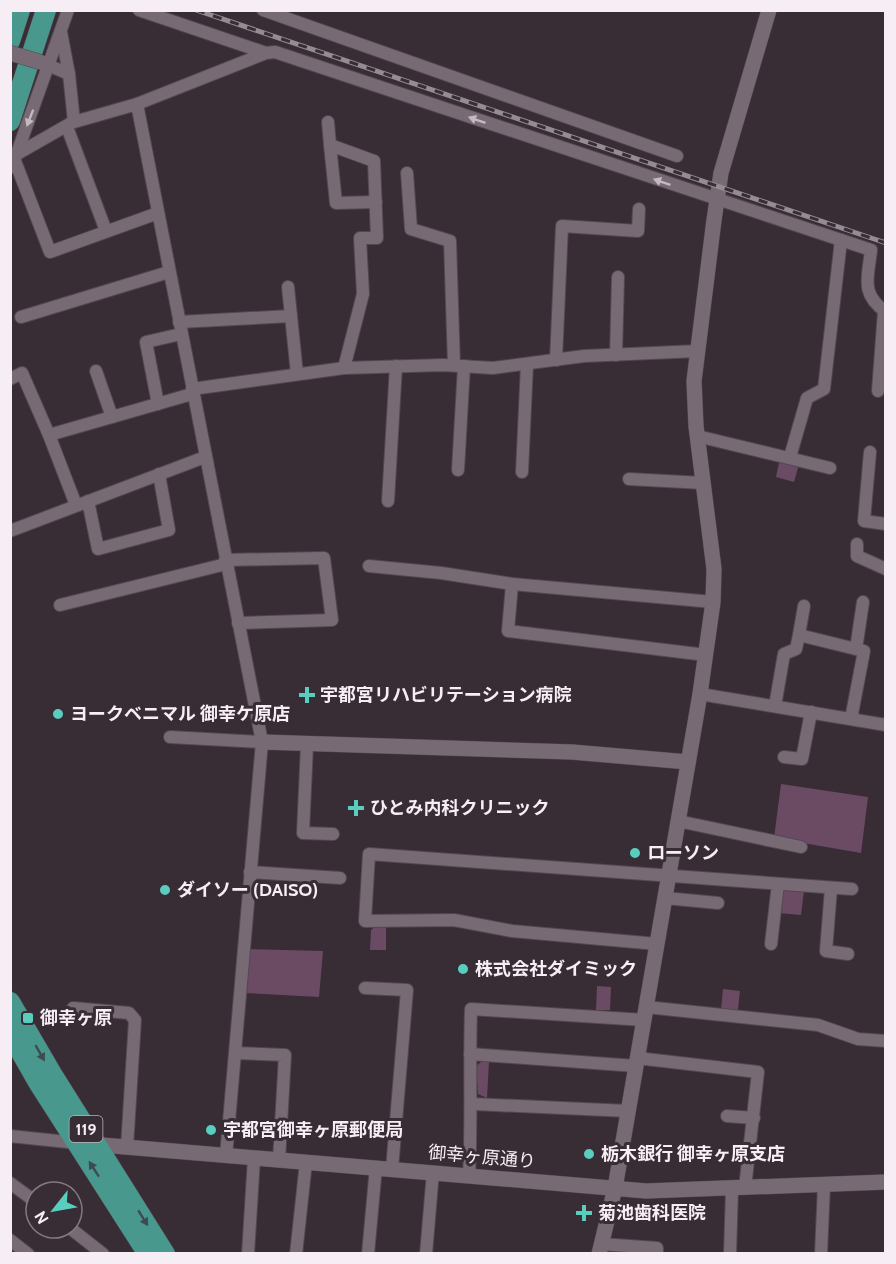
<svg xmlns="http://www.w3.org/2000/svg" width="896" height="1264" viewBox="0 0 896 1264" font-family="Cabin,'Noto Sans JP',sans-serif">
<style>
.green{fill:#6b4b64}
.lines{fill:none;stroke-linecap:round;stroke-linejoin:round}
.minor-casing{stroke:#534851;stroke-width:14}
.tertiary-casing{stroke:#534851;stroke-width:16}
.trunk-casing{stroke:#534851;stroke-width:21}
.minor{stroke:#786a75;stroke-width:12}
.tertiary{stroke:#786a75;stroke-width:15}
.trunk{stroke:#48988e;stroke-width:20}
.rail-casing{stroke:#958b92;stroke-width:5}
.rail{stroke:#382c35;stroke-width:3;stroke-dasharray:9;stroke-linecap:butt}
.tertiary-bridge-casing{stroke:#534851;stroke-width:16;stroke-linecap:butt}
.tertiary-bridge{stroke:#786a75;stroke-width:15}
.oneway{fill:#c4b9c1}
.oneway2{fill:#3d4c50}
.poi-dot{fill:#59cebe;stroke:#382c35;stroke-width:2}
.labels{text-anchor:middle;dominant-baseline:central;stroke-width:6;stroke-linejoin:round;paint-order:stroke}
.shield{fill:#382c35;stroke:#bdb4bb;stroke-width:1.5}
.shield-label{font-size:16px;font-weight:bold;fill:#f6eef4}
.poi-label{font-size:18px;font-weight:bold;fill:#f6eef4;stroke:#382c35;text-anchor:start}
.street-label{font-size:18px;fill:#f6eef4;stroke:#382c35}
</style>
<rect width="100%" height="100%" fill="#382c35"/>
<g class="green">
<polygon points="784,460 799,464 794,482 776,477 779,463"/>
<polygon points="781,784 868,797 861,853 774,838"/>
<polygon points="784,890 804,891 801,915 779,913 780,894"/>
<polygon points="377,925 386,925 386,950 370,950 371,930"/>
<polygon points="248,949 323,951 319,997 245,993"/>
<polygon points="597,986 611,987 610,1010 596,1010"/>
<polygon points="723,989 740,991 738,1009 735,1012 721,1010"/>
<polygon points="481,1062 489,1062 487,1098 478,1094 476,1066"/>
</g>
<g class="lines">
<defs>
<g id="minor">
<polyline points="263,10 677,156"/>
<polyline points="61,32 69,74"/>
<path d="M266 53 275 52 871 250C868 278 860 294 886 312"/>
<polyline points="50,66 69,74 74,122 137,104 262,742 226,1156"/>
<polyline points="137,104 266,53 139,10"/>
<polyline points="328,122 330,145 374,161 377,238 360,238 363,294 344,368"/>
<polyline points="67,127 106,231"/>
<polyline points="330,145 336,203 376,202"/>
<polyline points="17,154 73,122"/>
<polyline points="15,161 50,252 158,213"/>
<polyline points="12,167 68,10"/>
<polyline points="407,173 411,229 450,241 454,365"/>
<polyline points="288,287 297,374"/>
<polyline points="21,317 169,272"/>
<polyline points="179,322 291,316"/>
<polyline points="616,355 618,277"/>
<polyline points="556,360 562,226 638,231 639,209"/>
<polyline points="96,371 112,417"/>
<polyline points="10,379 22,373 49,435"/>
<polyline points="192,389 344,368 443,365 493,368 584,356 698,351"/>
<polyline points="878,391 884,311"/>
<polyline points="158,404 146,342 181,334"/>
<polyline points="697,436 830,468"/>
<polyline points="870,452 864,521 886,524"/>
<polyline points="790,457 807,398 824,389 841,240"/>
<polyline points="458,470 464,366"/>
<polyline points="522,472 527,364"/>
<polyline points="629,479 703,483"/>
<polyline points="88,501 98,549 169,530 159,474"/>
<polyline points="388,501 396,366"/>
<polyline points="76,505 49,435 192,394"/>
<polyline points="10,531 205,457"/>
<polyline points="857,544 857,556 886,569"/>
<polyline points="225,560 324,558 332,620 238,623"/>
<polyline points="369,566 441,573 512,584 713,602"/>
<polyline points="512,584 508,631 706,655"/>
<polyline points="60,605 226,564"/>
<polyline points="799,635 804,606"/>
<polyline points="856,649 863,602"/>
<polyline points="700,694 886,725"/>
<polyline points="775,706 784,654 796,649 799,635 864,651 851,719"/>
<polyline points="170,737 262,742"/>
<polyline points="307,745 303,833 333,834"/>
<polyline points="784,757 802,759 811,712"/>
<polyline points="678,821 801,847"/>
<polyline points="250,872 340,878"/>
<polyline points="831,888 826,951 848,954"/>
<polyline points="665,898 718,903"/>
<polyline points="657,944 512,931 454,920 365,921 369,854 852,889"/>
<polyline points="771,944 778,884"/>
<polyline points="365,988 407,990 392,1169"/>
<polyline points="646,1007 818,1025 858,1039 886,1041"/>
<polyline points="73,1008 129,1013 135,1020 127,1147"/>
<polyline points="235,1053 285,1055 279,1160"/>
<polyline points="470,1054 636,1066"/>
<polyline points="637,1058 758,1072 745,1188"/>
<polyline points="473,1104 628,1111"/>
<polyline points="727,1116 754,1118"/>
<polyline points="10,1136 77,1143"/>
<path d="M469 1175C472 1120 469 1065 471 1009L644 1020"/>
<polyline points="10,1183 36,1202"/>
<polyline points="70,1228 103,1254"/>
<polyline points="10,1240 28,1254"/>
<polyline points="601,1244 657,1248 657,1254"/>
<polyline points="248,1254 254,1158"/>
<polyline points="296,1254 306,1162"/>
<polyline points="368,1254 376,1167"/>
<polyline points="426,1254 433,1172"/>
<polyline points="730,1254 732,1189"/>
<polyline points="821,1254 824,1185"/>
</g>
<g id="tertiary">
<polyline points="262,742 572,752 688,762"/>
<polyline points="90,1144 646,1191 886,1182"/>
<polyline points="599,1254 615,1188 700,694 713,602 714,569 696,426 694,381 714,220 721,173 769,10"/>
</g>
<g id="trunk">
<polyline points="10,41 20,10"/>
<polyline points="10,121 46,10"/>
<polyline points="10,1002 52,1074 165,1254"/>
<polyline points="10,1033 38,1082 148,1254"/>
</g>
</defs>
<use href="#minor" class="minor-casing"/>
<use href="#tertiary" class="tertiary-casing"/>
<use href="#trunk" class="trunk-casing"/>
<use href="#minor" class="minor"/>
<use href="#tertiary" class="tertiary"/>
<use href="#trunk" class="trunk"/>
<defs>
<polyline id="rail" points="196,10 886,243"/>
</defs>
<use href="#rail" class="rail-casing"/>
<use href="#rail" class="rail"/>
<defs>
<polyline id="tertiary-bridge" points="10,53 40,62"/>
</defs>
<use href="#tertiary-bridge" class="tertiary-bridge-casing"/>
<use href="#tertiary-bridge" class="tertiary-bridge"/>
</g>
<defs><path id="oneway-solid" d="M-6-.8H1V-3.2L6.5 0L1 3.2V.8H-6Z" transform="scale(1.5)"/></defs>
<g class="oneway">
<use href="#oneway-solid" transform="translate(30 118) rotate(111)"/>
<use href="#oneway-solid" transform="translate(477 120) rotate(-161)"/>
<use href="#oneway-solid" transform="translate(662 182) rotate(-161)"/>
</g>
<g class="oneway2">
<use href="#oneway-solid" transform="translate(40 1053) rotate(60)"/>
<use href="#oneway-solid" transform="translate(94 1169) rotate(-123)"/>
<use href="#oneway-solid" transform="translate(143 1218) rotate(58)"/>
</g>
<g class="poi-dot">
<path d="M304 686h6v6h6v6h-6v6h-6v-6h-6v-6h6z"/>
<circle cx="58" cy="714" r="6"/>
<path d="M353 799h6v6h6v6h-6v6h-6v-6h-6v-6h6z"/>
<circle cx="635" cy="853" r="6"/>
<circle cx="165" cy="890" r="6"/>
<circle cx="463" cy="969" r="6"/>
<rect x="22" y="1012" width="12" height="12" rx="3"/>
<circle cx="211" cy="1130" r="6"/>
<circle cx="589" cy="1154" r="6"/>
<path d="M581 1204h6v6h6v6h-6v6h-6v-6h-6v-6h6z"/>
</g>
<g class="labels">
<rect class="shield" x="69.5" y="1116" width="33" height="26" rx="4.5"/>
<g class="shield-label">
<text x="86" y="1129">119</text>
</g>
<g class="poi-label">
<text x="320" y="695">宇都宮リハビリテーション病院</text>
<text x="70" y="714">ヨークベニマル 御幸ケ原店</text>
<text x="370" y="808">ひとみ内科クリニック</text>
<text x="647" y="853">ローソン</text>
<text x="177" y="890">ダイソー (DAISO)</text>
<text x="475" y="969">株式会社ダイミック</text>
<text x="40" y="1018">御幸ヶ原</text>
<text x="223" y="1130">宇都宮御幸ヶ原郵便局</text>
<text x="601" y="1154">栃木銀行 御幸ヶ原支店</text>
<text x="598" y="1213">菊池歯科医院</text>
</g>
<g class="street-label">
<text transform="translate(482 1157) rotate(5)">御幸ヶ原通り</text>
</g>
</g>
<rect width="896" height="1264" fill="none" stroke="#f6eef4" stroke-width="24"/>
<g transform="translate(54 1210) rotate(239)"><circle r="28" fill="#382c35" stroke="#847a81" stroke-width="1.5"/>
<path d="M0-4.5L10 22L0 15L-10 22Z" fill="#59cebe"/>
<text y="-9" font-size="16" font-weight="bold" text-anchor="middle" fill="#f6eef4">N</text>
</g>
</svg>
